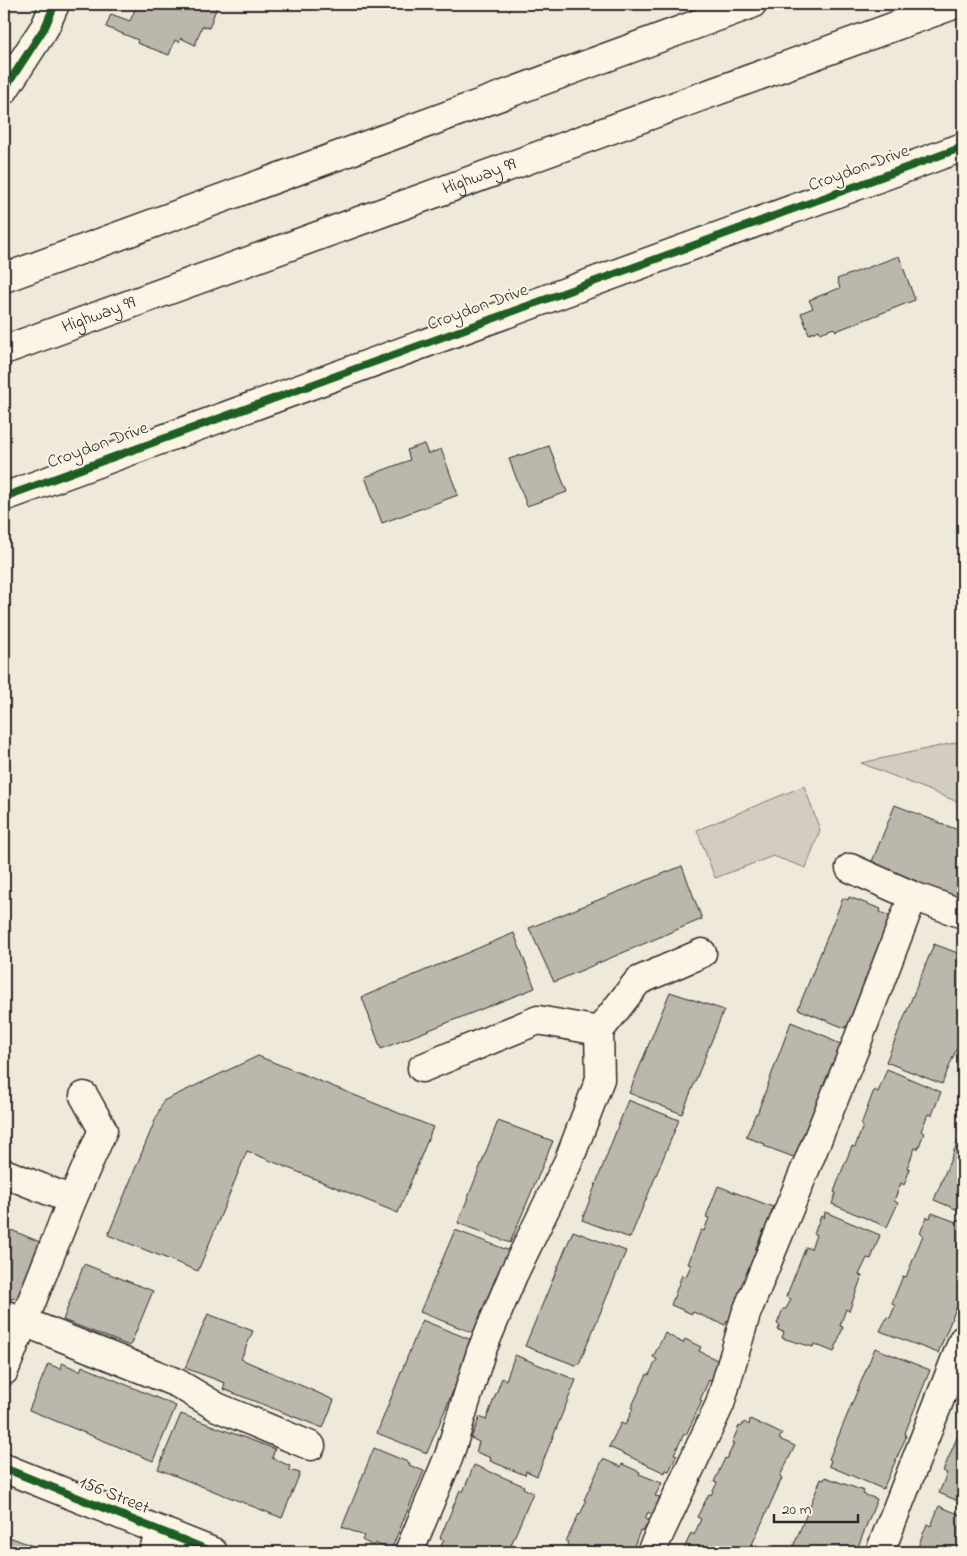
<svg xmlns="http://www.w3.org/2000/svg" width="967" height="1556" viewBox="0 0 967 1556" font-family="'Indie Flower',sans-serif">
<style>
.green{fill:#d2cdc0;stroke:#7e7c76}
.building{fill:#bcb7ac;stroke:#2b2b2b}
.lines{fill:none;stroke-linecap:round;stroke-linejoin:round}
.minor-casing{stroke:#2b2b2b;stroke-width:31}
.highway-casing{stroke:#2b2b2b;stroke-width:31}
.minor{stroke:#fcf5e5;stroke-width:28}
.highway{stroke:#fcf5e5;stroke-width:28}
.cycleway-casing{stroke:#fcf5e5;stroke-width:11}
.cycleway{stroke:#1b5e20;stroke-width:8}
.labels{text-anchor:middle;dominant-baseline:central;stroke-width:4;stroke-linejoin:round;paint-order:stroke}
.street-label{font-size:18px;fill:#2b2b2b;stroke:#fcf5e5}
</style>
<rect width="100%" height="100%" fill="#efe9da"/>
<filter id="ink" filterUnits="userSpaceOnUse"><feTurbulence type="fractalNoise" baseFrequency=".02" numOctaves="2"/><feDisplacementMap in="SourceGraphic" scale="10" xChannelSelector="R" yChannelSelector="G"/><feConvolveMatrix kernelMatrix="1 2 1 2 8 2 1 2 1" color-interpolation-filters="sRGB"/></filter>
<g filter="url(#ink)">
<g class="green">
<polygon points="963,741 963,804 861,763"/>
<polygon points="804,786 820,830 806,868 773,856 715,878 697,830"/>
</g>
<g class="building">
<polygon points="133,4 218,4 209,28 202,26 195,45 181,38 179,42 175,40 169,55 137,43 138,40 106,27 111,14 130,21 136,7 133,6"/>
<polygon points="899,256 915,300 836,331 834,328 820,333 819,330 809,334 801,313 813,308 809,300 840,288 837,279"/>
<polygon points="424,444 428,454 441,449 458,495 382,523 365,477 410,460 407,450"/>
<polygon points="549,446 567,492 527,506 509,459"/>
<polygon points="895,805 963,832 963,904 869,869"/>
<polygon points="682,866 702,919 554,982 529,928"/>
<polygon points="849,897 881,909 880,912 895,918 850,1025 847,1025 845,1028 798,1009 843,898 848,900"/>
<polygon points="514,933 535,988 381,1049 362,997"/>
<polygon points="934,944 963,955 963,1033 942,1084 886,1062"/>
<polygon points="670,992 724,1010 682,1114 629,1093"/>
<polygon points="791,1022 830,1038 829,1039 841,1044 840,1047 842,1049 838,1061 835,1059 824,1085 826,1087 809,1134 805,1133 799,1159 764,1146 765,1144 746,1137 756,1113 757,1114"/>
<polygon points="258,1056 433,1127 398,1213 247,1151 198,1271 108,1235 163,1101"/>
<polygon points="887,1069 941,1092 932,1115 928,1114 921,1131 924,1133 918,1149 915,1148 907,1168 910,1169 904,1185 901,1183 894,1201 898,1203 887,1227 832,1204 836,1193 834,1192 841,1173 852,1146 855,1147 863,1126 861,1125 874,1090 878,1092"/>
<polygon points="628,1100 679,1120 630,1238 582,1220"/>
<polygon points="498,1121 553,1141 510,1243 458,1223"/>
<polygon points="963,1129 963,1212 934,1200"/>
<polygon points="718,1186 773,1207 771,1213 773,1214 766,1230 764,1229 755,1250 758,1251 734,1306 736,1307 729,1323 727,1321 725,1325 693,1312 692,1314 671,1305 682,1275 686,1277 691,1265 688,1264 701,1230 704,1231 709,1218 706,1217"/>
<polygon points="825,1212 880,1235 871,1259 867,1258 859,1275 862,1276 849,1311 846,1309 840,1326 843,1327 834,1352 814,1344 813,1347 782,1338 784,1332 778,1330 780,1325 777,1324 783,1309 786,1309 791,1299 786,1297 806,1247 811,1249 816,1235 814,1234 821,1216 824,1218"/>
<polygon points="932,1213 956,1222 957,1220 963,1223 963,1291 938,1353 880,1331 887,1317 890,1318 895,1306 892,1303 903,1276 906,1277 923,1235 920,1233 927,1217 930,1218"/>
<polygon points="4,1227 40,1242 18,1297 12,1299 4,1296"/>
<polygon points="455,1230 510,1251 476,1334 420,1312"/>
<polygon points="573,1231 626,1251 579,1364 575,1365 525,1346"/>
<polygon points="84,1264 153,1291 130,1346 63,1320"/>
<polygon points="208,1314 253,1331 241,1359 334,1400 323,1428 223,1389 225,1383 185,1368"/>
<polygon points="422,1320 474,1341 427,1453 377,1433"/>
<polygon points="665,1333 683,1343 685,1339 701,1347 699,1351 719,1361 716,1365 719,1366 712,1382 709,1380 700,1400 702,1401 686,1435 684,1434 674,1454 677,1455 669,1471 666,1470 665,1473 609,1447 621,1423 625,1425 633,1409 631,1408 647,1374 649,1375 657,1359 653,1357"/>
<polygon points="875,1348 930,1370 905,1433 906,1437 883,1489 829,1466 831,1460 829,1459"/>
<polygon points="515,1355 576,1380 537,1476 526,1471 525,1475 490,1461 491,1458 476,1452 479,1442 471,1438 480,1417 486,1420 502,1378 506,1380"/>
<polygon points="62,1363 80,1371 82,1366 176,1406 153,1461 29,1410 48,1364 61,1369"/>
<polygon points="181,1414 275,1449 272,1458 290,1466 289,1470 300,1473 282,1518 158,1469"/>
<polygon points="750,1419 782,1434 779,1439 795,1446 780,1476 782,1478 750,1549 748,1548 746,1552 685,1552 686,1550 684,1549 691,1533 694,1535 701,1519 697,1517 709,1494 711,1495 717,1483 714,1482 725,1458 727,1459 734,1443 732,1443 739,1426 741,1427 744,1422 749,1425"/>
<polygon points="963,1423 963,1503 939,1493 947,1473 943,1471"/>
<polygon points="374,1448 410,1463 409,1465 424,1471 391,1550 375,1543 373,1546 362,1540 364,1536 342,1527"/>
<polygon points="603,1459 621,1467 622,1464 640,1472 639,1474 662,1483 655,1496 660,1497 653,1515 648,1512 645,1519 649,1520 643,1532 640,1531 632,1551 637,1552 564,1552 569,1542 566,1541 579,1514 580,1515 586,1501 584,1500"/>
<polygon points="474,1465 524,1486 523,1488 533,1493 508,1552 438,1552 444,1540 440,1538 460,1490 463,1492"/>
<polygon points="825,1477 864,1491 863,1494 877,1499 856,1552 791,1552 821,1479 824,1480"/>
<polygon points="939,1506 963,1516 963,1552 916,1552 927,1524 931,1526"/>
<polygon points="4,1535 49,1552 4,1552"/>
</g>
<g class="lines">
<defs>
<g id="minor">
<polyline points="4,90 45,27 55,4"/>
<polyline points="4,497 963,147"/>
<polyline points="850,868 913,896 963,914"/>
<polyline points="422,1068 538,1020 599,1031"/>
<polyline points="4,1173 72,1200"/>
<polyline points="4,1314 177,1383 217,1407 311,1446"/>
<polyline points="4,1371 72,1200 103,1130 84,1096"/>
<polyline points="4,1468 213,1552"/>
<polyline points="153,1552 161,1531"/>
<polyline points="409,1552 449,1456 481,1352 513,1275 569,1160 600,1079 599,1031 638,981 702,953"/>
<polyline points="651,1552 720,1404 746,1314 854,1050 913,896"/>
<polyline points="880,1552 963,1340"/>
</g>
<g id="highway">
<polyline points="4,278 752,4"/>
<path id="s1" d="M4 350 956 4"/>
</g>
</defs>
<use href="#minor" class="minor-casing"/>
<use href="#highway" class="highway-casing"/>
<use href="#minor" class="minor"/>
<use href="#highway" class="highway"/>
<defs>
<g id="cycleway">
<polyline points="4,90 45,27 55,4"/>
<polyline points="4,497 963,147"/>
<polyline points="4,1468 213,1552"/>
</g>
</defs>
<use href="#cycleway" class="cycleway-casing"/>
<use href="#cycleway" class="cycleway"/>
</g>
</g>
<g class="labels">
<g class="street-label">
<text transform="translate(859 169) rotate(-20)">Croydon Drive</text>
<text stroke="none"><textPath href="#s1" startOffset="506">Highway 99</textPath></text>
<text transform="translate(478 308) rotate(-20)">Croydon Drive</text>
<text stroke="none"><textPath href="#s1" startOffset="101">Highway 99</textPath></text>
<text transform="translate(98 446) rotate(-20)">Croydon Drive</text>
<text transform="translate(114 1496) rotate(22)">156 Street</text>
</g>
</g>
<rect width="967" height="1556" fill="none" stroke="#fcf5e5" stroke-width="20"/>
<rect x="10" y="10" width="947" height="1536" fill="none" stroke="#2b2b2b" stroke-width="2" filter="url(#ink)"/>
<path d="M774 1514v8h84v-8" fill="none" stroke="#2b2b2b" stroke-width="2.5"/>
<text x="782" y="1514" font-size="15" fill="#2b2b2b" stroke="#fcf5e5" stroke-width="4" paint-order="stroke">20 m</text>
</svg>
